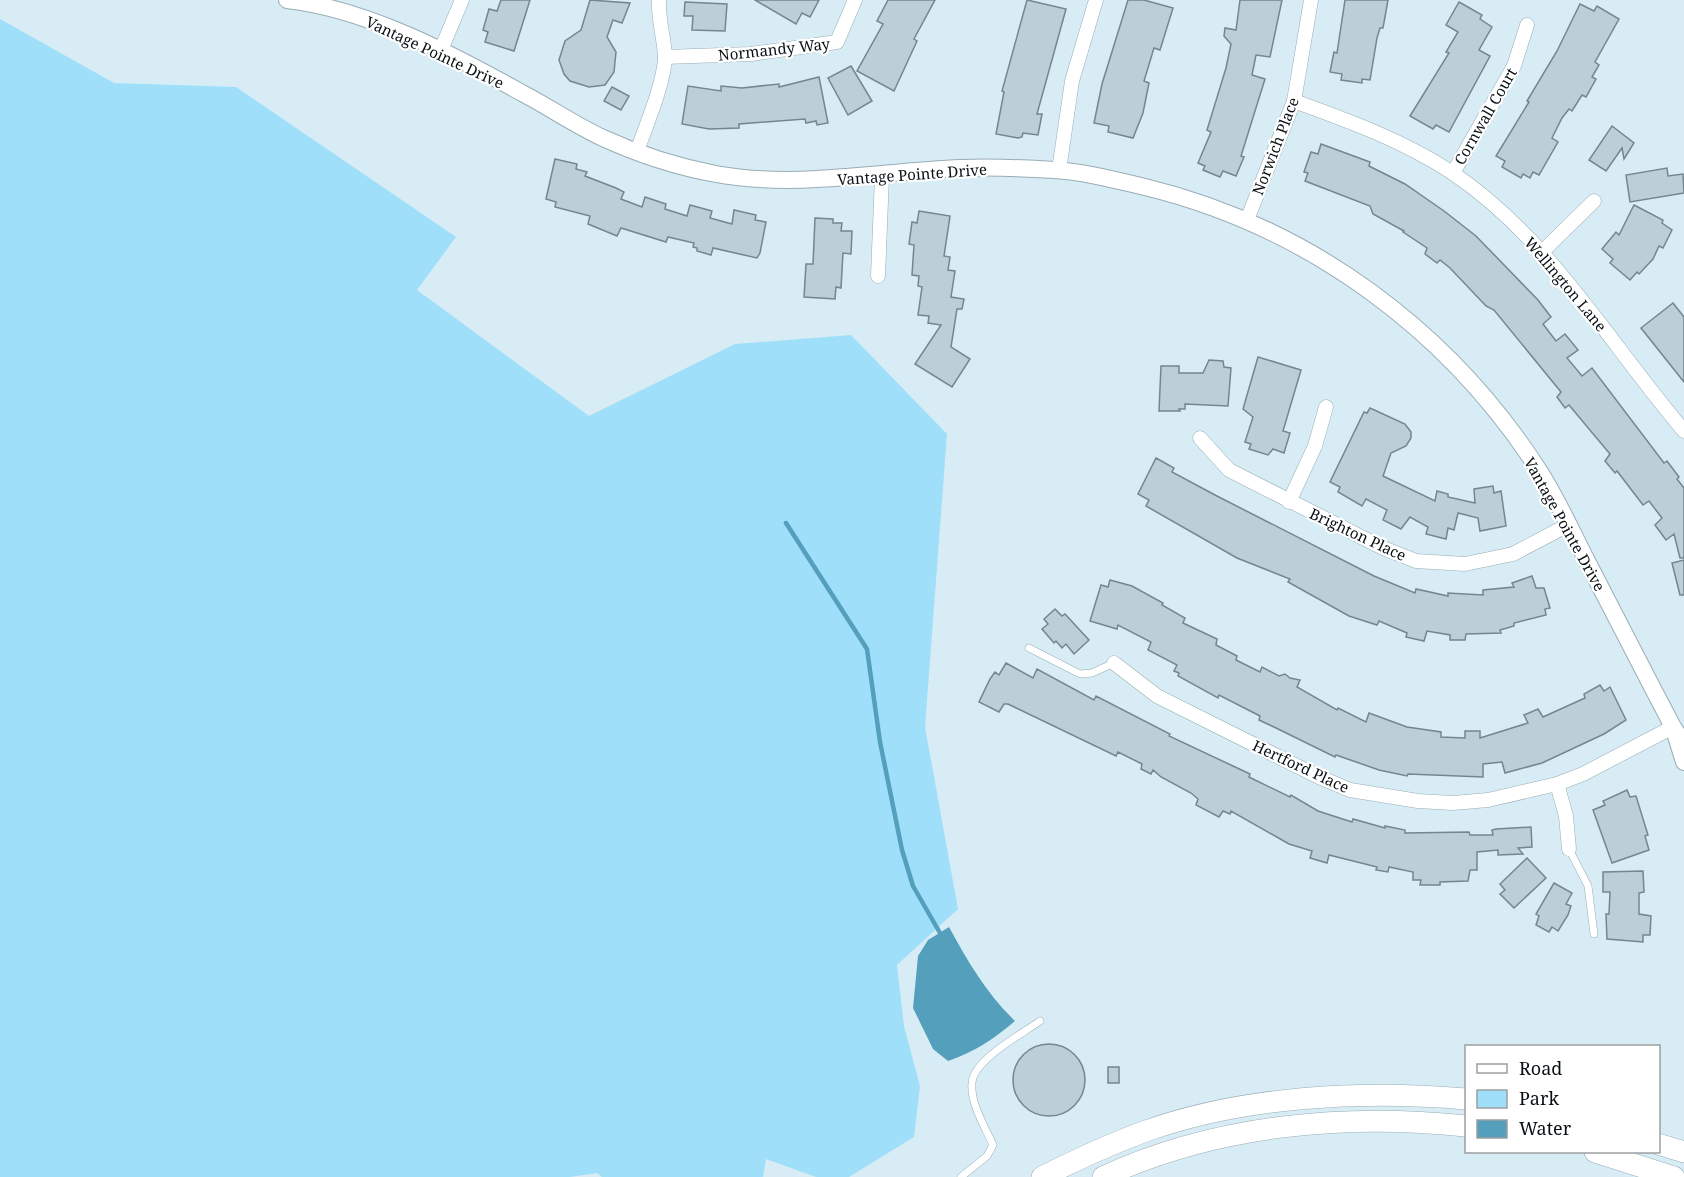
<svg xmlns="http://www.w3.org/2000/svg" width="1684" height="1177" viewBox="0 0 1684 1177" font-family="'Noto Serif',serif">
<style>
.green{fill:#a0dffa}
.water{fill:#549fbc}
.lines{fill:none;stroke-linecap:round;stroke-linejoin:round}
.stream{stroke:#549fbc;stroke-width:4.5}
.building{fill:#bbcfd8;stroke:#74868e;stroke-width:1.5}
.service-casing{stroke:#99adb5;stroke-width:8}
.minor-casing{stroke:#99adb5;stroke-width:15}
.tertiary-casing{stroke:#99adb5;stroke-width:18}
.primary-casing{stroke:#99adb5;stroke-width:22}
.service{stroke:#fff;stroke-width:7}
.minor{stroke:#fff;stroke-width:14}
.tertiary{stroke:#fff;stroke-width:16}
.primary{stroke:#fff;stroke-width:21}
.labels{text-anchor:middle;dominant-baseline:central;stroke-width:4.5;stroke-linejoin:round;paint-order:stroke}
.street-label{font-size:15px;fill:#091013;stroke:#fff}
</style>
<rect width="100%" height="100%" fill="#d7ecf5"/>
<polygon class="green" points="0,19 114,83 236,87 456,237 417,290 589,416 735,344 851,335 947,434 925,727 958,909 897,965 904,1026 920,1086 914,1137 849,1177 816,1177 766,1159 763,1177 602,1177 597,1173 570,1177 0,1177"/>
<path class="water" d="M949 927C968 962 987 994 1015 1021 994 1039 974 1052 948 1061L933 1049 913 1008 918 956 928 940Z"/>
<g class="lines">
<polyline class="stream" points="786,523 867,649 880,742 902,850 913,886 940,933"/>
</g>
<g class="building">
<polygon points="501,0 530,0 514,51 485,42 488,32 483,30 489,9 497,11"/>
<polygon points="590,0 630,3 622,23 613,20 607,37 616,52 614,72 605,85 589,87 570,81 564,74 559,60 565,41 581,30"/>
<polygon points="755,0 819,0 810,17 802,13 796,24"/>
<polygon points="888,0 935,0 914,39 917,41 894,91 857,71 883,24 877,21"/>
<polygon points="1027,0 1066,9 1037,114 1042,114 1038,135 1023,133 1022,137 1018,138 996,134 1004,92 1002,91"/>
<polygon points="1128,0 1144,0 1173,8 1160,50 1154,48 1144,81 1149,83 1143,113 1133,138 1108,132 1109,126 1094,123 1102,84"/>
<polygon points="1240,0 1282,0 1270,57 1256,55 1252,75 1265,79 1241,156 1244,157 1236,176 1223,171 1220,177 1203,170 1205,166 1198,163 1211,132 1207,130 1226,68 1231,44 1224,36 1225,28 1236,30"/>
<polygon points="1345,0 1388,0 1383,28 1380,28 1377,38 1370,80 1362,79 1362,83 1341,80 1342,74 1330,72 1334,52 1337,53"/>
<polygon points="685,2 727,4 725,31 692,30 693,16 684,16"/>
<polygon points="1459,2 1482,15 1480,19 1492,27 1479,50 1490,56 1449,132 1436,125 1433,129 1410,116 1449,53 1446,52 1458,32 1446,25"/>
<polygon points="1580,4 1594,11 1597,6 1619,19 1595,62 1599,65 1592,77 1596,79 1586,97 1582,95 1572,111 1569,109 1562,118 1552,138 1558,142 1539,175 1533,172 1530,178 1523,174 1521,178 1502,167 1505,161 1496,156 1529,102 1527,101 1557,51"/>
<polygon points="851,66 872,101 848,115 828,78"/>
<polygon points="819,77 828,123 817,125 816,121 806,123 805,119 739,124 739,128 709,129 682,124 688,86 721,91 721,86 742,88 779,84 779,87"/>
<polygon points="612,87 629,96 621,110 604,101"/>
<polygon points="1612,126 1634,143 1624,159 1622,148 1606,171 1589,160"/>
<polygon points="1321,144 1370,162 1369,166 1405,184 1444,211 1476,236 1538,300 1551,317 1543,324 1556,341 1565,334 1578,350 1567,358 1582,376 1592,368 1664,463 1667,461 1679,477 1677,479 1684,488 1684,558 1680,558 1674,534 1666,540 1655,525 1662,518 1649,501 1643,505 1617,471 1615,473 1605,461 1610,454 1569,405 1565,408 1557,397 1561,392 1494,310 1486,306 1450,268 1440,260 1437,263 1425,254 1427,248 1403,232 1404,231 1373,214 1370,206 1305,181 1308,173 1304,172 1311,152 1318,154"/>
<polygon points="555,159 577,164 576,169 587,172 585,176 616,188 624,192 621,199 642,207 645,197 666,204 665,209 687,216 690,205 712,211 710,218 732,224 734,210 756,215 755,220 766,222 760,253 757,258 713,248 711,255 697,251 697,248 693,247 694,243 668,237 666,242 621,228 617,236 588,224 590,216 555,207 556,202 546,199"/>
<polygon points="1667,168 1668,176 1683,174 1684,193 1630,202 1626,175"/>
<polygon points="1634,205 1663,220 1662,223 1672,230 1663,248 1659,246 1653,259 1639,274 1637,272 1630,280 1610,263 1613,259 1602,249 1616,232 1619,235"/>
<polygon points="919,211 950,216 944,256 950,257 948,270 955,271 951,297 964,299 962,309 957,309 951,347 970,359 952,387 915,364 941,325 928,323 929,316 918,315 922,287 918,286 919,276 912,275 914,245 909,244 912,222 917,223"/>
<polygon points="815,218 833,219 833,223 842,223 841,231 852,231 851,254 843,253 841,288 836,287 835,299 804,297 806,264 813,264"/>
<polygon points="1673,303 1684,317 1684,382 1641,328"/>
<polygon points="1258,357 1301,370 1283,431 1290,433 1284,453 1273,449 1268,455 1249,449 1251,444 1245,442 1253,417 1243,409"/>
<polygon points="1209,360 1223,361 1224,367 1231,368 1228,406 1185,404 1185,409 1179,409 1180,411 1159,411 1161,366 1179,366 1179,373 1203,373"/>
<polygon points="1370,408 1405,424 1411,432 1411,438 1406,446 1391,453 1383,476 1435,501 1437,491 1448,494 1448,497 1475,503 1474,489 1493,486 1494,493 1501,491 1506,526 1480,531 1478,518 1458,513 1454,530 1448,528 1446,539 1426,534 1428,527 1410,517 1401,529 1383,520 1387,510 1366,499 1362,506 1338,492 1340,487 1330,482 1364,412 1367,413"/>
<polygon points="1156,458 1174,468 1172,472 1215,495 1374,576 1415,593 1416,589 1448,596 1448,593 1483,595 1483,590 1514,587 1512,583 1532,576 1536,588 1544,588 1550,608 1545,609 1546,615 1514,623 1514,626 1500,630 1501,633 1466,634 1465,640 1450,640 1450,635 1427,631 1424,641 1406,637 1407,633 1379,621 1377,625 1349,616 1288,582 1290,579 1237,558 1146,506 1149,500 1138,494"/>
<polygon points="1684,560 1684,595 1680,595 1672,563"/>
<polygon points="1110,580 1132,586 1163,603 1162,605 1185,618 1183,623 1217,639 1216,645 1237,656 1236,660 1260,672 1262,667 1279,676 1285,674 1290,678 1300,680 1297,687 1337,710 1338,708 1366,722 1369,713 1407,727 1441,732 1441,737 1465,738 1465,731 1480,731 1480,738 1528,723 1524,715 1538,709 1543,717 1585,698 1584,694 1600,685 1604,691 1610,687 1626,720 1604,734 1542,763 1505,773 1502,762 1483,764 1483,777 1408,774 1407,776 1379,770 1336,755 1335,757 1276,728 1259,720 1260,716 1219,695 1218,698 1178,676 1179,673 1174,671 1177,665 1148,650 1151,642 1118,625 1117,629 1090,621 1101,585 1108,587"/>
<polygon points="1055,609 1062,616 1065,614 1089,640 1074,654 1066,644 1062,648 1056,641 1054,643 1042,629 1048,624 1044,619"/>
<polygon points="1006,663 1033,678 1037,669 1094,700 1096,696 1170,734 1169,736 1233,766 1250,774 1249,777 1290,797 1291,795 1318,811 1352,822 1353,819 1385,828 1385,826 1405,830 1405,833 1469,832 1470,835 1493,835 1492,830 1496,829 1531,827 1532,847 1518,848 1523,854 1498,855 1498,850 1477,852 1477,870 1470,870 1468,881 1440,882 1440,885 1420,885 1421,880 1413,880 1413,872 1389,867 1388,872 1376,870 1377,867 1329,855 1327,863 1310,858 1312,851 1289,844 1231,811 1230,814 1223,811 1219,817 1196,805 1198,799 1191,793 1161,777 1153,770 1151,774 1141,769 1142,764 1118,752 1116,756 1008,704 1004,704 999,712 979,702 990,679 995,672 999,675"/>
<polygon points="1627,790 1630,797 1636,796 1648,835 1645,836 1649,850 1612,863 1593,810 1605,805 1603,801"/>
<polygon points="1527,858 1546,878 1514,908 1500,894 1505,890 1500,884"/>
<polygon points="1643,871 1644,892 1639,893 1639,914 1651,916 1650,935 1643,935 1643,942 1607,939 1606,914 1609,914 1610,892 1603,892 1603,872"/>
<polygon points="1554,883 1572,893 1566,904 1571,906 1568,915 1558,931 1552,927 1549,932 1536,925 1539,916 1536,914"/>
<circle cx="1049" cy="1080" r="36"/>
<rect x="1108" y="1067" width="11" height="16"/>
</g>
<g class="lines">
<defs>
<g id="service">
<polyline points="1029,648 1080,674 1092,673 1114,663"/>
<polyline points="1569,849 1588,886 1594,934"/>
<path d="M961 1177 987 1156 993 1145C985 1127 970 1103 972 1083 973 1060 1022 1034 1040 1021"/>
</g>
<g id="minor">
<polyline points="440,52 462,0"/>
<polyline points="665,57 751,54 837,42 855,0"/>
<path d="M1294 101C1349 121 1402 140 1451 172 1549 237 1609 343 1684 431"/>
<path d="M637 151C646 126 665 81 665 56 664 37 658 20 659 0"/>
<polyline points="1059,170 1072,81 1096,0"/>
<polyline points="1453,173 1514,66 1527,25"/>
<polyline points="1247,220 1294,101 1311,0"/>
<polyline points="1543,251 1594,201"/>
<polyline points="878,276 882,176"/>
<polyline points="1200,438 1229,470 1383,548 1416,561 1465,564 1513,554 1568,525"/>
<polyline points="1289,502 1315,446 1326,407"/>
<polyline points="1114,663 1157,696 1319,777 1350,790 1418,801 1453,803 1488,800 1557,784 1583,774 1673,727"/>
<polyline points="1557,784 1566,816 1569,849"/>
</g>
<g id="tertiary">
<path d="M287 0C367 9 452 54 522 93 549 107 575 125 603 138 638 154 678 167 716 174 798 189 879 171 961 168 991 167 1023 168 1054 170 1085 172 1115 180 1145 187 1309 227 1449 330 1540 472 1558 500 1572 532 1587 561 1616 617 1644 672 1673 727L1684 743"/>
<polyline points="1675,733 1684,762"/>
</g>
<g id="primary">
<polyline points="1658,1144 1684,1152"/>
<polyline points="1595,1152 1674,1177"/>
<path d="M1042 1177C1076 1160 1110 1144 1146 1131 1244 1096 1364 1090 1466 1099"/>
<path d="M1103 1177C1215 1125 1345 1113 1466 1126"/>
</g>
</defs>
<use href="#service" class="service-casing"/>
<use href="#minor" class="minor-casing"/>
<use href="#tertiary" class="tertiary-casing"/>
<use href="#primary" class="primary-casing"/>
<use href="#service" class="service"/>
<use href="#minor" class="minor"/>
<use href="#tertiary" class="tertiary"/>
<use href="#primary" class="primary"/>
</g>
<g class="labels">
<g class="street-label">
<text transform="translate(774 49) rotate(-6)">Normandy Way</text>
<text transform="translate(435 52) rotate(25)">Vantage Pointe Drive</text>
<text transform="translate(1485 116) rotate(-60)">Cornwall Court</text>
<text transform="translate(1275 146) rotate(-69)">Norwich Place</text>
<text transform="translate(912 174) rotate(-4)">Vantage Pointe Drive</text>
<text transform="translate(1566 284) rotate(50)">Wellington Lane</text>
<text transform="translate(1565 524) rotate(61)">Vantage Pointe Drive</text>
<text transform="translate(1358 534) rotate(25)">Brighton Place</text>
<text transform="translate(1301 766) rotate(25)">Hertford Place</text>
</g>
</g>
<rect x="1465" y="1045" width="195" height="108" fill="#ffffff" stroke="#9d9fa1" stroke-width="1.5"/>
<rect x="1477" y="1064" width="30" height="9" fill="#ffffff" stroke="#9d9fa1" stroke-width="1.5"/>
<text x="1519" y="1075" font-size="18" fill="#091013">Road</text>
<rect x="1477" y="1090" width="30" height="18" fill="#a0dffa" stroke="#9d9fa1" stroke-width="1.5"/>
<text x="1519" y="1105" font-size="18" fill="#091013">Park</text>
<rect x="1477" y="1120" width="30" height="18" fill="#549fbc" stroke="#9d9fa1" stroke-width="1.5"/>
<text x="1519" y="1135" font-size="18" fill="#091013">Water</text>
</svg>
